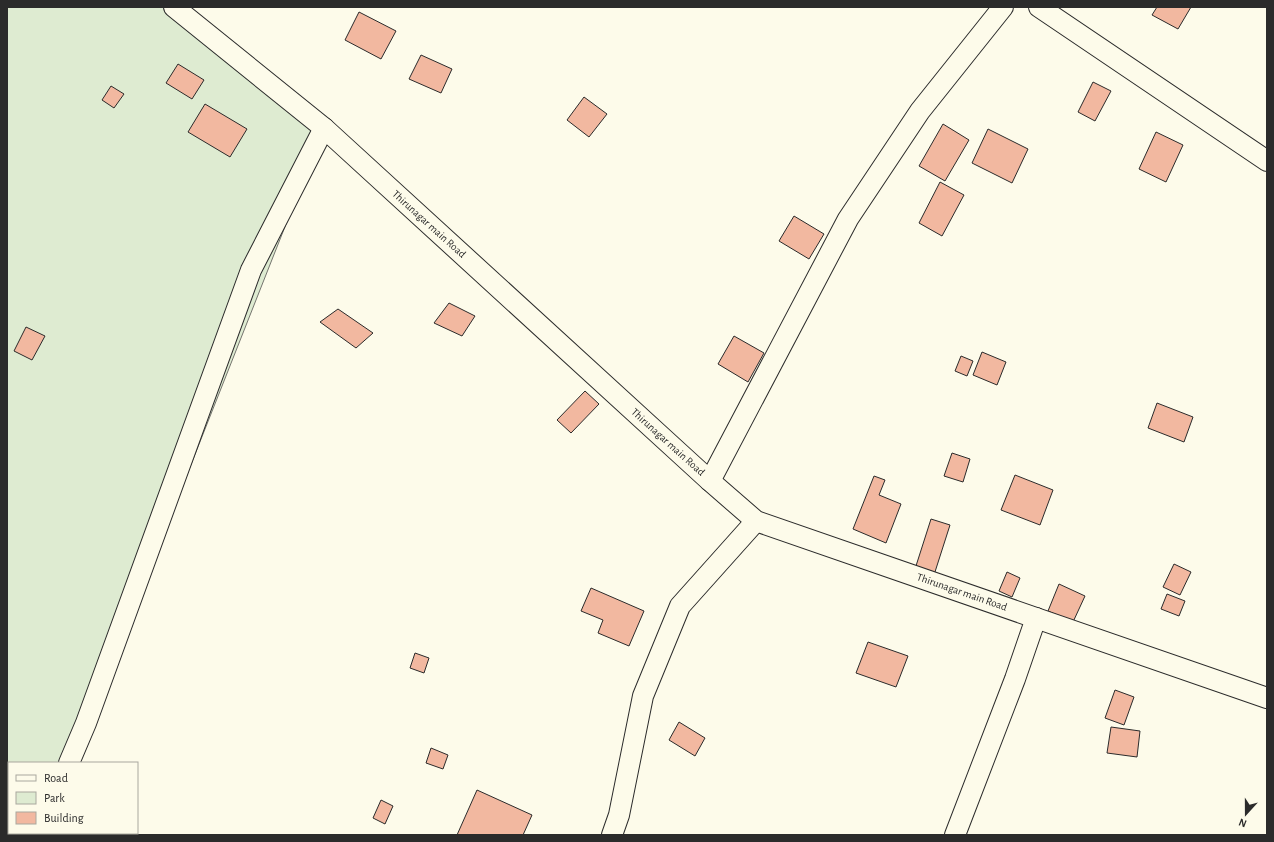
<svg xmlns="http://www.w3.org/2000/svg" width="1274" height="842" viewBox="0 0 1274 842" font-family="'Alegreya Sans',sans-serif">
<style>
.green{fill:#deebd1;stroke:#74746e}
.building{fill:#f2b8a0;stroke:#2b2b2b}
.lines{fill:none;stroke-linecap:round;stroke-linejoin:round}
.street-casing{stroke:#2b2b2b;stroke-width:22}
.street{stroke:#fdfbea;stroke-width:20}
.labels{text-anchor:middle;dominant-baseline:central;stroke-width:3;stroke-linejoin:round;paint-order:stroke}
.street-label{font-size:11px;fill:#2b2b2b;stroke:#fdfbea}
</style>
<rect width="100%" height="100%" fill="#fdfbea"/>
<polygon class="green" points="7,7 190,7 324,128 73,763 9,763 9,833 46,833 45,835 7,835"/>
<g class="building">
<polygon points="1157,7 1191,7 1178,29 1152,15"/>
<polygon points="359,12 396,31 381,59 345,40"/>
<polygon points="421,55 452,69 441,93 409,79"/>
<polygon points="178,64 204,80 192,99 166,83"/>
<polygon points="1093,82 1111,91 1095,121 1078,112"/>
<polygon points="111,86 124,94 114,108 102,100"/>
<polygon points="584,97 607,114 589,137 567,120"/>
<polygon points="205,104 247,129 230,157 188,132"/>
<polygon points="943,124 969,140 945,181 919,166"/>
<polygon points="988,129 1028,149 1012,183 972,163"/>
<polygon points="1156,132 1183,145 1166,182 1139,169"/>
<polygon points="940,182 964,195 942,236 919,223"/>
<polygon points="794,216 824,234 809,259 779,241"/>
<polygon points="449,303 475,316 462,336 434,323"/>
<polygon points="338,309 373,333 356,348 320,322"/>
<polygon points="26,327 45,336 32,360 14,351"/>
<polygon points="734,336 764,353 748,382 718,364"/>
<polygon points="982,352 1006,362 997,385 973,375"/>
<polygon points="961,356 973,361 967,376 955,371"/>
<polygon points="585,391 599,404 571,433 557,420"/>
<polygon points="1157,403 1193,417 1184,442 1148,428"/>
<polygon points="952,453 970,459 963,482 944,476"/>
<polygon points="1015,475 1053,490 1040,525 1001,510"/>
<polygon points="874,476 885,480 879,495 901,504 886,543 853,529"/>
<polygon points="931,519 950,525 934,575 915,569"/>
<polygon points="1174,564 1191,572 1180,595 1163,587"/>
<polygon points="1007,572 1020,578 1012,597 999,591"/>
<polygon points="1059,584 1085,596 1073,622 1048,611"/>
<polygon points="591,588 644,611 629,646 598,633 603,620 581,611"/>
<polygon points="1167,594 1185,601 1179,616 1161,609"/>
<polygon points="868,642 908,656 896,687 856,673"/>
<polygon points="415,653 429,658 424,673 410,668"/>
<polygon points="1115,690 1134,697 1124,725 1105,718"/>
<polygon points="679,722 705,738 695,756 669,740"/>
<polygon points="1111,727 1140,731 1137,757 1107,753"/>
<polygon points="431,748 448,755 443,769 426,763"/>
<polygon points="477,790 532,815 523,835 457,835"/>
<polygon points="381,800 393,806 385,824 373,818"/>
</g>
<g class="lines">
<defs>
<g id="street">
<polyline points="174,7 324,128 710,481 756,521 1267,698"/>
<polyline points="1039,7 1267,161"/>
<polyline points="710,481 848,219 920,111 1003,7"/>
<polyline points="69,763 86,723 251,270 324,128"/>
<polyline points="40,835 41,833"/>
<polyline points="612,835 619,815 643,696 680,606 756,521"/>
<polyline points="955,835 1015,679 1036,618"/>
</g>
</defs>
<use href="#street" class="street-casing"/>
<use href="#street" class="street"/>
</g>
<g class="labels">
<g class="street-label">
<text transform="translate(429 224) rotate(42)">Thirunagar main Road</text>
<text transform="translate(668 442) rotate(42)">Thirunagar main Road</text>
<text transform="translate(962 592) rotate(19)">Thirunagar main Road</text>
</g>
</g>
<rect width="1274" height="842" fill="none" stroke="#2b2b2b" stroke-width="16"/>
<rect x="8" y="762" width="130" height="72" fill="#fdfbea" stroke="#a9a89e"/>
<rect x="16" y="775" width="20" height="6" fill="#fdfbea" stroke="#a9a89e"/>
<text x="44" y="782" font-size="12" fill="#2b2b2b">Road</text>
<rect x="16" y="792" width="20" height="12" fill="#deebd1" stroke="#a9a89e"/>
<text x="44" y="802" font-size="12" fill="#2b2b2b">Park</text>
<rect x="16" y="812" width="20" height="12" fill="#f2b8a0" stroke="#a9a89e"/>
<text x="44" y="822" font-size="12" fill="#2b2b2b">Building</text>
<g transform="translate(1246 814) rotate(201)" stroke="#fdfbea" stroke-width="3" paint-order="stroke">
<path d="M0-3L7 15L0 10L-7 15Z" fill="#2b2b2b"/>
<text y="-6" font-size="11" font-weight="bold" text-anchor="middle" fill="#2b2b2b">N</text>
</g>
</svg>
